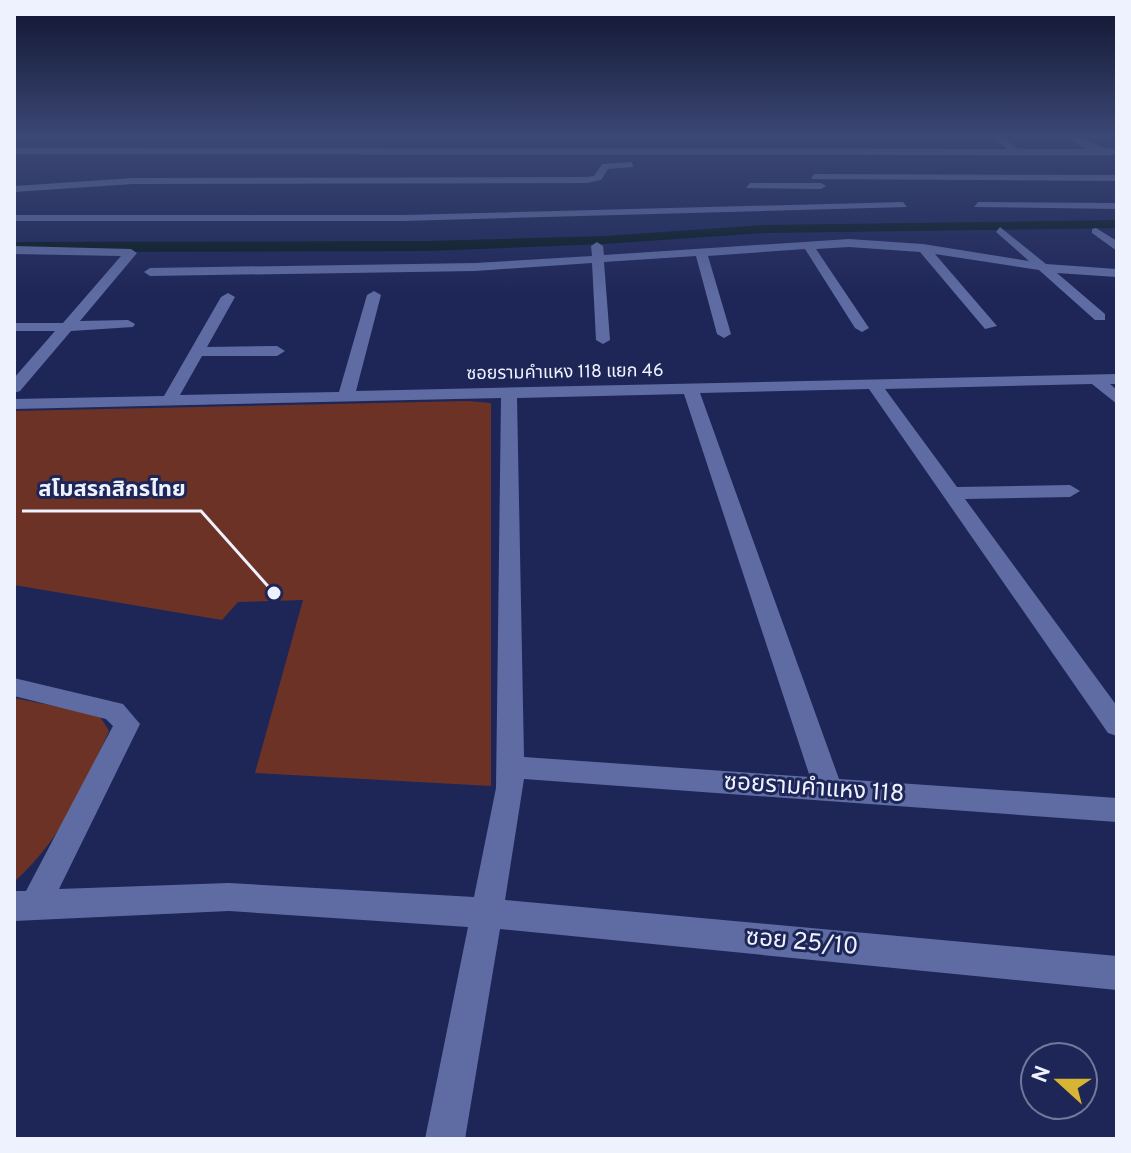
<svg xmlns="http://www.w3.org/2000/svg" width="1131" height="1153" viewBox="0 0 1131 1153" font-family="Overpass,'Noto Sans Thai',sans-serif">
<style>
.green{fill:#6d3226}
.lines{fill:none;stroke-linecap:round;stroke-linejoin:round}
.canal{fill:#081a1e;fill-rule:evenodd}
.minor{fill:#5f6ca3;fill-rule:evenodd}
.labels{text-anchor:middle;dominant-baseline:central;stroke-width:6;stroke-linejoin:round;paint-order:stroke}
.far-street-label{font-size:18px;fill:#eef2ff;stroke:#1e2657}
.near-street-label{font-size:24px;fill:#eef2ff;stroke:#1e2657}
.leader{fill:none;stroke:#eef2ff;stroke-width:3}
.callout-dot{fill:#eef2ff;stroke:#1e2657;stroke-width:3}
.callout-label{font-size:22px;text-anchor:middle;font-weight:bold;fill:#eef2ff;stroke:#1e2657;stroke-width:6;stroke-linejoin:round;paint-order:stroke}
</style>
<rect width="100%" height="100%" fill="#1e2657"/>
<g class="green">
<polygon points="468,401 491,403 491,786 255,773 303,600 238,602 222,620 14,585 14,411"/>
<path d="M14 698 99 715 109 731C84 787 61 840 14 882Z"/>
</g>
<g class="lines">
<polygon class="canal" points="1117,220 1117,228 765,233 604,244 429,251 14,252 14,242 429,241 604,236 765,225"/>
<g class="minor">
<path d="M991 135H1000L1018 149H1086L1063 135C1082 135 1096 149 1117 149V155L14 154V148L1007 149Z"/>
<polygon points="631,162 634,167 608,169 601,180 587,183 133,184 14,192 14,186 133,178 587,177 594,176 602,164"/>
<polygon points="814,174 1117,175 1117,181 811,179"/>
<polygon points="750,183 821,183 826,186 821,189 746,188"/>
<polygon points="903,202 907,207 403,221 14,221 16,215 403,215"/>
<polygon points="978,202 1117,203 1117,209 974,207"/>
<polygon points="1000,227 1046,264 1117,269 1117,277 1057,273 1105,314 1105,320 1095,320 1039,270 935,254 997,326 985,329 920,252 849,247 816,249 869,328 862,332 855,328 805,249 708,256 731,334 724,338 717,334 696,256 604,262 610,340 603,344 596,340 592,263 475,271 150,276 144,272 150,268 475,263 592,256 591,246 597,242 603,246 604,255 849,239 923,244 1029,261 996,232"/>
<polygon points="1096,228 1117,241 1117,251 1092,233 1092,229"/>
<polygon points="14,246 131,249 137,253 80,321 128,320 135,324 133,327 71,331 20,391 14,393 14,378 55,331 14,331 14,323 63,323 121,256 14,254"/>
<path d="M374 291 381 295 356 391 1117 374V384H1110L1117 390V404L1092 384 885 389 957 487 1070 485 1080 491 1070 497 965 499 1117 706V736L1108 733 869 389 700 393 839 779 1117 798V822L524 779 505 900 1117 956V990L500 929 465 1139H425L468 927 229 911 14 921V891H26L113 726 106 719 14 696V678L123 704 140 724 59 889 229 883 474 897 496 788 501 398 14 409V399L164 396 221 297 228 293 235 297 207 347 277 346 285 351 277 356H202L180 395 339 392 367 295ZM684 394 810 777 524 757 517 398Z"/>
</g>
</g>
<linearGradient id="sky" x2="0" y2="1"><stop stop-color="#101530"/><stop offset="0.46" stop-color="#3b4774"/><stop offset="1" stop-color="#3b4774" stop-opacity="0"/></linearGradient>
<rect width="1131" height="296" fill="url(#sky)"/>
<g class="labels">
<g class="far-street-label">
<text transform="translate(565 373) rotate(-1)">ซอยรามคำแหง 118 แยก 46</text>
</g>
<g class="near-street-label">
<text transform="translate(814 789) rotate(4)">ซอยรามคำแหง 118</text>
<text transform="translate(802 943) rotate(5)">ซอย 25/10</text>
</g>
</g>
<path class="leader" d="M274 593L201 511H22"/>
<circle class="callout-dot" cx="274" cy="593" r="8"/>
<g class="callout-label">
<text x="112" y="496">สโมสรกสิกรไทย</text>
</g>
<rect width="1131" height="1153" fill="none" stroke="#eef2ff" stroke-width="32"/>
<g transform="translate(1059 1081) rotate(291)"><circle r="38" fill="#1e2657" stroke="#71789a" stroke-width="2"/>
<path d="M0-6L14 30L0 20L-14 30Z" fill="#d7b434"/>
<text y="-12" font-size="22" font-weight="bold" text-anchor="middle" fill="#eef2ff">N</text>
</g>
</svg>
